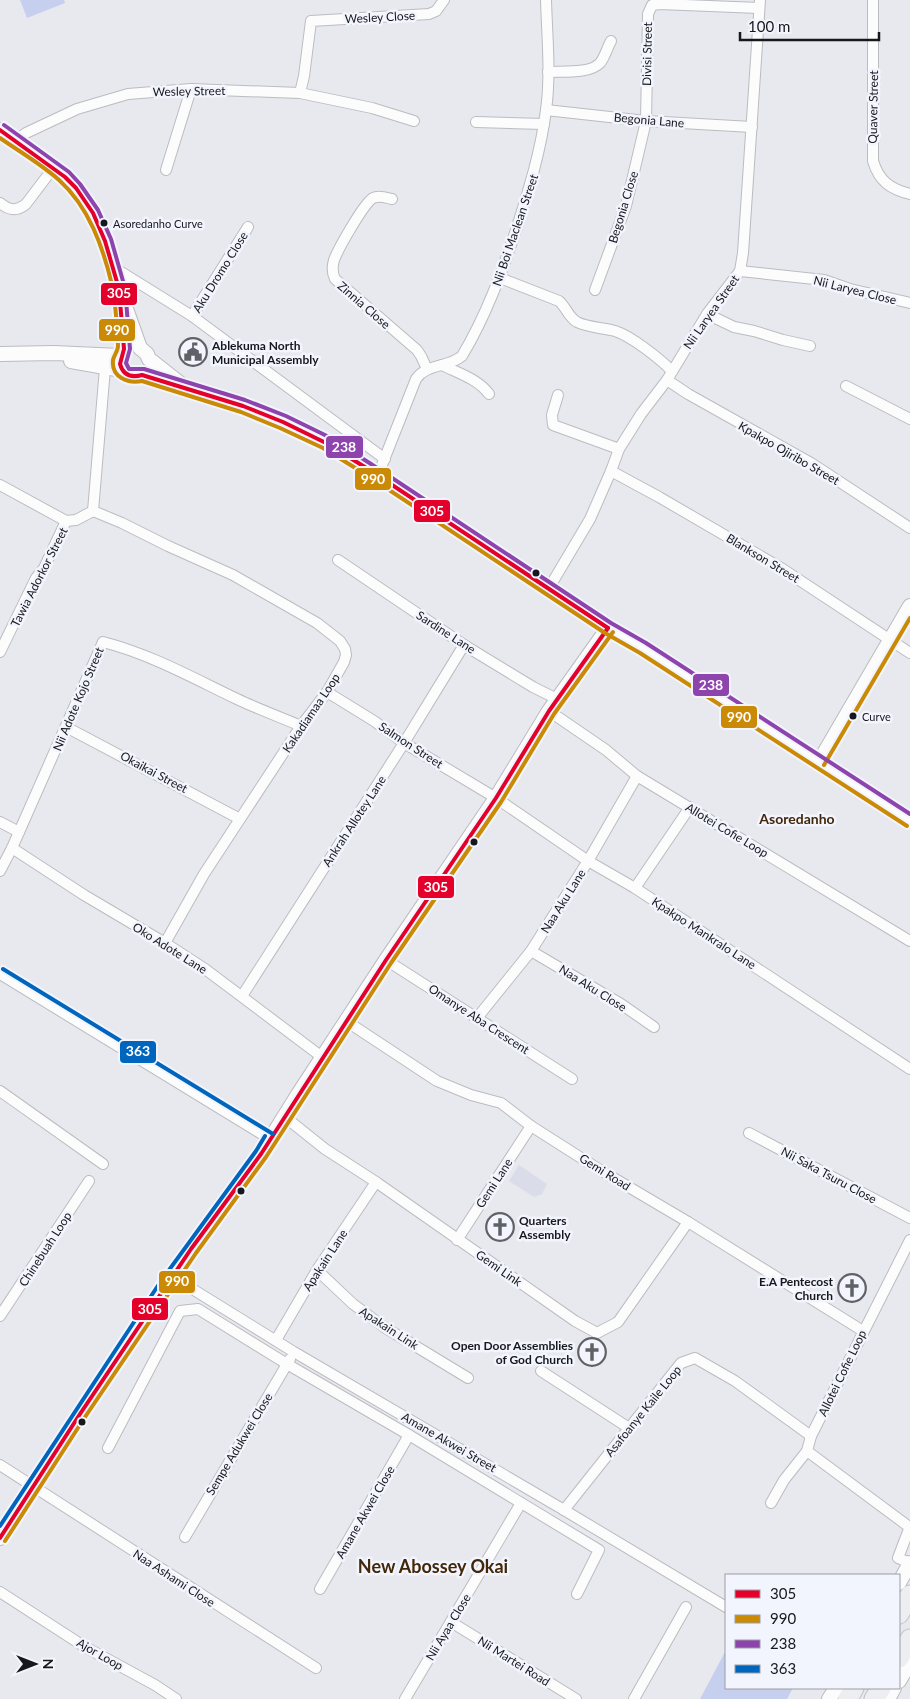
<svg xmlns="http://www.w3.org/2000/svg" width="910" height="1699" viewBox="0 0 910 1699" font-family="Lato,sans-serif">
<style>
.built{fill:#dadde9}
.green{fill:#c7cfee}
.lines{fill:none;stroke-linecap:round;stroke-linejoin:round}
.street-casing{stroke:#bbbcc0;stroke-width:12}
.secondary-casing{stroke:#bbbcc0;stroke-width:16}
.highway-casing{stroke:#c4c4c7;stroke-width:21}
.street{stroke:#fcfcfc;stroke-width:10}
.secondary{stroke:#fcfcfc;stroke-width:14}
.highway{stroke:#edeef2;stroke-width:19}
.bus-1-casing{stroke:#f2f5fd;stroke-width:8}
.bus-2-casing{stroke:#f2f5fd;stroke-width:8}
.bus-3-casing{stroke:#f2f5fd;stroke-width:8}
.bus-4-casing{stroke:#f2f5fd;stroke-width:8}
.bus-1{stroke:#e4002b;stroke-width:4}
.bus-2{stroke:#ca8a06;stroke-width:4}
.bus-3{stroke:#8e44ad;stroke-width:4}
.bus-4{stroke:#0065bd;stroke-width:4}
.bus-dot{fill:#17181c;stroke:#f2f5fd;stroke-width:2}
.labels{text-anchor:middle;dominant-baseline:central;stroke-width:5;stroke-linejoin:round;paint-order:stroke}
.bus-label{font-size:11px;fill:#17181c;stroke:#f2f5fd;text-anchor:start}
.street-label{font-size:12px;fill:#17181c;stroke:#f2f5fd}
.poi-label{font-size:12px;font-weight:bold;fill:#17181c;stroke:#f2f5fd;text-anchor:start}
.neighbourhood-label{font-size:14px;font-weight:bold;fill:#432709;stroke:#f2f5fd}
.district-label{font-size:18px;font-weight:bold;fill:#432709;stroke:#f2f5fd}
.line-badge{stroke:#f2f5fd;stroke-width:2}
.badge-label{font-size:14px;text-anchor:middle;font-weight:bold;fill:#fff}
</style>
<rect width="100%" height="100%" fill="#e8e9ee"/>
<polygon class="built" points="519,1165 547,1184 542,1194 534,1197 509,1181"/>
<g class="green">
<polygon points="20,0 64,0 65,3 27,18"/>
<polygon points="726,1650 726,1688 793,1688 787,1699 700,1699"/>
</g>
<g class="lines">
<defs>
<g id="street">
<path d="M873 0V161C879 181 890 189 910 194"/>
<path d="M548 72C562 71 590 74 600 63 605 57 607 48 611 41"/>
<polyline points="300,93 304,76 311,21 429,14 436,11 444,0"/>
<polyline points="546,110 646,121 752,127"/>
<polyline points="476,122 544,124"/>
<polyline points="15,141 26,133 77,109 128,94 191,89 300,93 372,108 414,121"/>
<polyline points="166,170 191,89"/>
<path d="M392 199C387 198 379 195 373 198 364 203 338 249 334 260 332 267 332 273 335 279L417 350 421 356 427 369"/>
<path d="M0 203C9 210 16 212 26 204L54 167"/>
<polyline points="113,267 192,316 385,459"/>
<polyline points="740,271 824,280 850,289 910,303"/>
<path d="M500 278 559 301C566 307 569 318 577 322 586 327 604 328 615 331 631 336 659 358 672 371"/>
<polyline points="595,290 626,206 646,121 648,14 652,5 660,4 759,8"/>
<polyline points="707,314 734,327 754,331 783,340 810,346"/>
<polyline points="192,316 248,227"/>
<path d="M442 365C458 373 478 379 489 394"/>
<polyline points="667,380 688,394 811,463 910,528"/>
<polyline points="846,386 910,419"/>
<polyline points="558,395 552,415 553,425 619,449"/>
<polyline points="611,471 659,497 781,568 910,653"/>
<path d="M378 475 416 379C427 363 448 368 462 356 486 316 502 272 517 227 529 189 541 150 546 110 551 74 547 36 546 0"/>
<polyline points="0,485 66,521 76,520 93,511"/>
<polyline points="93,511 122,523 168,546 233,575 317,623 340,641 345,649 346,655 344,662 327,692 301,726 204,874 165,943"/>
<polyline points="93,511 105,368"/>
<polyline points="338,560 464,645 533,687 557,699"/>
<polyline points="549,588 590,519 611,471 619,449 641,414 667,380 707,314 740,271 743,253 760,0"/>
<polyline points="0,652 36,578 44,568 66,521"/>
<polyline points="327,692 374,721 404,743 496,798 588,861 635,888 910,1069"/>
<polyline points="549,711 606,750 637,776 910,941"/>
<polyline points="66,727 240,819"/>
<polyline points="0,822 19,832"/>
<polyline points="12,848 84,895 165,943 205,969 322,1057"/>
<path d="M0 871 12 848 103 642C150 654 193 678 237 699 258 709 280 717 301 726"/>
<polyline points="635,888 690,807"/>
<polyline points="531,951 621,1004 654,1027"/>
<polyline points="386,960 572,1079"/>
<polyline points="0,974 270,1139"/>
<polyline points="242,996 404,743 464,645"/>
<polyline points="477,1018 531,951 588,861 637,776"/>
<polyline points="346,1021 437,1081 471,1095 501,1103 531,1126 600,1170 688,1222 863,1331"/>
<polyline points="0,1091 103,1164"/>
<polyline points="285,1117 325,1149 376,1182 575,1321 597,1333 618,1322 688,1222"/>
<polyline points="749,1133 910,1218"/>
<polyline points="457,1240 531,1126"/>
<polyline points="317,1270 353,1304 384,1327 468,1378"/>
<polyline points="173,1277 294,1352 564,1510 726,1607"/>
<polyline points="0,1316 89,1181"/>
<polyline points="276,1340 317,1270 376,1182"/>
<polyline points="541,1371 629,1428"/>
<polyline points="108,1448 180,1311 198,1309 287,1364 409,1435 599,1550 577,1594"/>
<polyline points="807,1451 908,1526 909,1529 898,1558 910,1563"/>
<polyline points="0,1465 316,1668"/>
<polyline points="771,1503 784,1480 807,1451 811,1436 910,1240"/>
<polyline points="564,1510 681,1363 695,1358 735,1381 811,1436"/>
<polyline points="185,1537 290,1359"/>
<polyline points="320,1589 409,1435"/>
<polyline points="0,1592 85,1647 155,1685 176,1699"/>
<polyline points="451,1622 576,1699"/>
<polyline points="405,1699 521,1503"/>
<polyline points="634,1699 686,1607"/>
</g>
<g id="secondary">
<path d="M0 130C25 149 55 164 76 188 97 210 117 267 121 297 123 315 122 333 124 351"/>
<polyline points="125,306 140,348 147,354 149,359 182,385"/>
<polyline points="0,354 54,353 120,356"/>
<polyline points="71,361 122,370"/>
<polyline points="142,375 243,406 283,422 326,443 368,469 608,628 643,648 910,821"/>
<polyline points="819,762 910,606"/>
<polyline points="0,1538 80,1414 155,1302 191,1249 261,1154 299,1093 386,960 496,798 549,711 608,628"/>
<polyline points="899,1583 910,1563"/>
<polyline points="899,1681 910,1662"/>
<polyline points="829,1699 836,1688"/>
<polyline points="888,1699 894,1688"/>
</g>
<g id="highway">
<polyline points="899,1614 910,1595"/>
<polyline points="899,1658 910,1639"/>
<polyline points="848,1699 854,1688"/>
<polyline points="874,1699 881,1688"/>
</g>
</defs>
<use href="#street" class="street-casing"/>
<use href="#secondary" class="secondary-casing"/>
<use href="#highway" class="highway-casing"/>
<use href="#street" class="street"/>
<use href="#secondary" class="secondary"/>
<use href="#highway" class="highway"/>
<defs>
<g id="bus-1">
<path d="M0 130 65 177 76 188 93 213 105 241 119 289 124 349 120 364C123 375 131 378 142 375L243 406 283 422 326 443 368 469 608 628"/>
<polyline points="0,1538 80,1414 191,1249 261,1154 386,960 496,798 549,711 608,628"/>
</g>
<g id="bus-2">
<path d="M0 138C20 152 41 164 59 180 89 207 103 247 112 285 116 304 117 326 118 346 118 351 114 355 113 360 111 377 128 384 142 381L241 412 280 428 323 448 365 474 605 633 640 653 907 826"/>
<polyline points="824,765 910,618"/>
<polyline points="5,1541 85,1417 196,1253 266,1157 391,963 501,802 554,714 613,632"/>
</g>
<polyline id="bus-3" points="4,125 69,172 80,184 98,210 111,239 125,288 130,349 126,363 129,369 144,369 245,400 286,416 329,437 371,464 611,623 646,643 910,814"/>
<g id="bus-4">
<polyline points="3,969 273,1134"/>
<polyline points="0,1526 161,1281 256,1151 265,1136"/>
</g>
</defs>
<use href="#bus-1" class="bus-1-casing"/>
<use href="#bus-2" class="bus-2-casing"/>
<use href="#bus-3" class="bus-3-casing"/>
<use href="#bus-4" class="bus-4-casing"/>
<use href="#bus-1" class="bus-1"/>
<use href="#bus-2" class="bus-2"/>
<use href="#bus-3" class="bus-3"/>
<use href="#bus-4" class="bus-4"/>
</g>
<defs>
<symbol id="civic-ring" viewBox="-11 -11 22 22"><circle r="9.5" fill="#f2f5fd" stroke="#606166" stroke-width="1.5"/><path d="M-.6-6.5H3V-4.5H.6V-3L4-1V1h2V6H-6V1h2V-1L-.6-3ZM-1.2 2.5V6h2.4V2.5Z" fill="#606166"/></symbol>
<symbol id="church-ring" viewBox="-11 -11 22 22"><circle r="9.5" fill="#f2f5fd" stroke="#606166" stroke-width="1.5"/><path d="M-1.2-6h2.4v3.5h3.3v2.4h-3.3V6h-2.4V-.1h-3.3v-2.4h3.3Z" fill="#606166"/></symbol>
</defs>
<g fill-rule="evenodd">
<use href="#civic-ring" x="177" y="336" width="32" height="32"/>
<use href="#church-ring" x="484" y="1211" width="32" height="32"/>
<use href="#church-ring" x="836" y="1272" width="32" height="32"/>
<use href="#church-ring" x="576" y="1336" width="32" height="32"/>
</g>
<g class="bus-dot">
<circle cx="104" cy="223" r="4.5"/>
<circle cx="536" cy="573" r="4.5"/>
<circle cx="853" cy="716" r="4.5"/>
<circle cx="474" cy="842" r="4.5"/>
<circle cx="241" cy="1191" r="4.5"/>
<circle cx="82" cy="1422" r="4.5"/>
</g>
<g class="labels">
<g class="bus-label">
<text x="113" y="223">Asoredanho Curve</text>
<text x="862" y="716">Curve</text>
</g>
<g class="street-label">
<text transform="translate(380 17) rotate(-3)">Wesley Close</text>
<text transform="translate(647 54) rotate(-89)">Divisi Street</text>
<text transform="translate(189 91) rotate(-1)">Wesley Street</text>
<text transform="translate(873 107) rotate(-89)">Quaver Street</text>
<text transform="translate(649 120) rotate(5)">Begonia Lane</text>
<text transform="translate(623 207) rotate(-73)">Begonia Close</text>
<text transform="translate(515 230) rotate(-71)">Nii Boi Maclean Street</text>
<text transform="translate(220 272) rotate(-58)">Aku Dromo Close</text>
<text transform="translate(855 290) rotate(14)">Nii Laryea Close</text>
<text transform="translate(364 305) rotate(41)">Zinnia Close</text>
<text transform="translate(711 312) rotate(-55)">Nii Laryea Street</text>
<text transform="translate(789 453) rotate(30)">Kpakpo Ojiribo Street</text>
<text transform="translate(763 558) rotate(31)">Blankson Street</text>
<text transform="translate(39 577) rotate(-63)">Tawia Adorkor Street</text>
<text transform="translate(446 632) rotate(33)">Sardine Lane</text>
<text transform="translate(78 699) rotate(-67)">Nii Adote Kojo Street</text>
<text transform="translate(311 713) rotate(-56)">Kakadiamaa Loop</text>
<text transform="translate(411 745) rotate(33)">Salmon Street</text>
<text transform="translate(154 772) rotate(28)">Okaikai Street</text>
<text transform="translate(354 821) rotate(-57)">Ankrah Allotey Lane</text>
<text transform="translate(727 830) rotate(31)">Allotei Cofie Loop</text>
<text transform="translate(563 901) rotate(-58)">Naa Aku Lane</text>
<text transform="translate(704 933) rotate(33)">Kpakpo Mankralo Lane</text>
<text transform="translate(170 948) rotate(32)">Oko Adote Lane</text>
<text transform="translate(593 988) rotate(32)">Naa Aku Close</text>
<text transform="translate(479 1019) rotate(33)">Omanye Aba Crescent</text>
<text transform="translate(605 1172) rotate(32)">Gemi Road</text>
<text transform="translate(829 1175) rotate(28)">Nii Saka Tsuru Close</text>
<text transform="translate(494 1183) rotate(-57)">Gemi Lane</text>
<text transform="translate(45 1249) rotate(-57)">Chinebuah Loop</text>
<text transform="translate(325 1260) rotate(-57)">Apakain Lane</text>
<text transform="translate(499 1268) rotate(35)">Gemi Link</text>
<text transform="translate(389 1328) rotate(33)">Apakain Link</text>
<text transform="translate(842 1373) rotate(-64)">Allotei Cofie Loop</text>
<text transform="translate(643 1411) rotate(-51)">Asafoanye Kaile Loop</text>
<text transform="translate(449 1442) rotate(30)">Amane Akwei Street</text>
<text transform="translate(239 1444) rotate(-59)">Sempe Adukwei Close</text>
<text transform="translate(365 1512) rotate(-60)">Amane Akwei Close</text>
<text transform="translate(174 1578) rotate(33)">Naa Ashami Close</text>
<text transform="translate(448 1627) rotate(-59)">Nii Ayaa Close</text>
<text transform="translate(100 1654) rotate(30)">Ajor Loop</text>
<text transform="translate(514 1661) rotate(32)">Nii Martei Road</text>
</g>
<g class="poi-label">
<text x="212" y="345">Ablekuma North<tspan x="212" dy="14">Municipal Assembly</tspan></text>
<text x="519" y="1220">Quarters<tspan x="519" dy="14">Assembly</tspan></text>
<text x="833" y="1281" text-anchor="end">E.A Pentecost<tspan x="833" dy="14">Church</tspan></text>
<text x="573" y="1345" text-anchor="end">Open Door Assemblies<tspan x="573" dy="14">of God Church</tspan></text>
</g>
<g class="neighbourhood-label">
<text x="797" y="818">Asoredanho</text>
</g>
<g class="district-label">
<text x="433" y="1566">New Abossey Okai</text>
</g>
</g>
<g class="line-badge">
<rect x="100" y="282" width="38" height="24" rx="5" fill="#e4002b"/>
<rect x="98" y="318" width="38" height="24" rx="5" fill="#ca8a06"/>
<rect x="325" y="435" width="39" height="24" rx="5" fill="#8e44ad"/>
<rect x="354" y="467" width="38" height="24" rx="5" fill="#ca8a06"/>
<rect x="413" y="499" width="38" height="24" rx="5" fill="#e4002b"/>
<rect x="692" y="673" width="38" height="24" rx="5" fill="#8e44ad"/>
<rect x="720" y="705" width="38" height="24" rx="5" fill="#ca8a06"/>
<rect x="417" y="875" width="38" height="24" rx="5" fill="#e4002b"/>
<rect x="119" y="1040" width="38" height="24" rx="5" fill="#0065bd"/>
<rect x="158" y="1270" width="38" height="24" rx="5" fill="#ca8a06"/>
<rect x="131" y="1297" width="38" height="24" rx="5" fill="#e4002b"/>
</g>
<g class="badge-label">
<text x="119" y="298">305</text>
<text x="117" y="335">990</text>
<text x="344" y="452">238</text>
<text x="373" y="484">990</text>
<text x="432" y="516">305</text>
<text x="711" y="690">238</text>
<text x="739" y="722">990</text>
<text x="436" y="892">305</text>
<text x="138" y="1056">363</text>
<text x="177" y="1286">990</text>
<text x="150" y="1314">305</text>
</g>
<rect x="725" y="1574" width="175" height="115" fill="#f2f5fd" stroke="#9a9da3"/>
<rect x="735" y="1590" width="25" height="8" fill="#e4002b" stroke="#9a9da3"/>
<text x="770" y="1599" font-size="15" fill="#17181c">305</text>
<rect x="735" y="1615" width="25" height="8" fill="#ca8a06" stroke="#9a9da3"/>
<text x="770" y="1624" font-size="15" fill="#17181c">990</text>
<rect x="735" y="1640" width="25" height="8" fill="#8e44ad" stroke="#9a9da3"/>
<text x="770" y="1649" font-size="15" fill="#17181c">238</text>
<rect x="735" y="1665" width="25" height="8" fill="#0065bd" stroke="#9a9da3"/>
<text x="770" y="1674" font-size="15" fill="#17181c">363</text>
<g transform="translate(35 1664) rotate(90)" stroke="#f2f5fd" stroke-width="4" paint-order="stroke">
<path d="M0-4L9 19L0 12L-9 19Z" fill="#17181c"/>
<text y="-8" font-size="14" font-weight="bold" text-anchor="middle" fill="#17181c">N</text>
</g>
<path d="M740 32v8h139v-8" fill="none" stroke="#17181c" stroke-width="2.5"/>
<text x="748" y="32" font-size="15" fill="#17181c" stroke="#f2f5fd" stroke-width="4" paint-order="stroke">100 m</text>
</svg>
